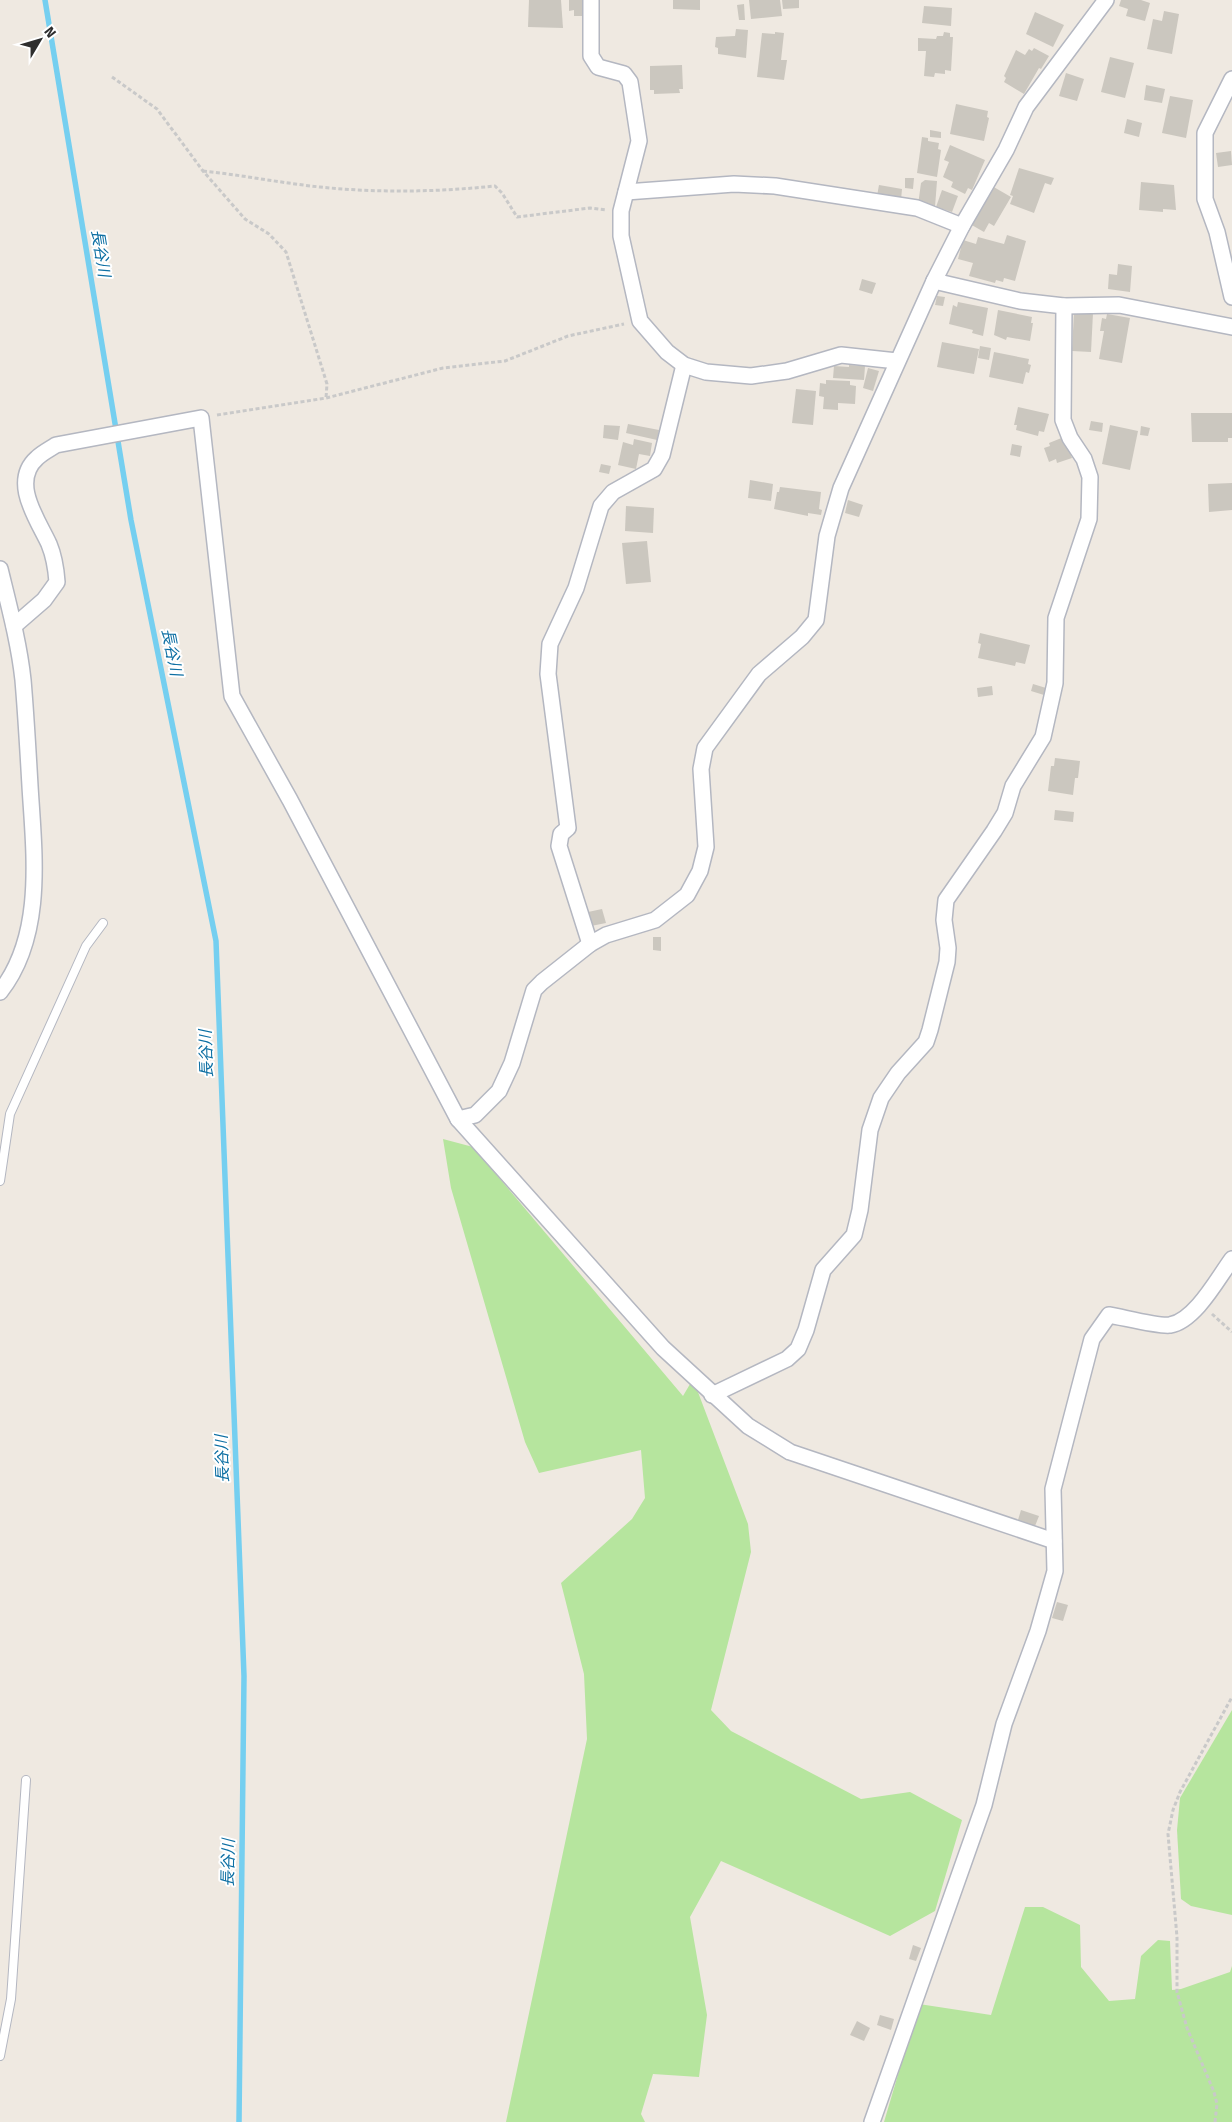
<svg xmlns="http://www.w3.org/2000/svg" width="1232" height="2122" viewBox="0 0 1232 2122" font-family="'Fira Sans','Noto Sans JP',sans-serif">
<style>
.green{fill:#b6e59e}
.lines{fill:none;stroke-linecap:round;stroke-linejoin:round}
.stream{stroke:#75cff0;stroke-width:5.5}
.building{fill:#cbc7bf}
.lane-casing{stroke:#b4b7c1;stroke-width:10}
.street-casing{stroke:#b4b7c1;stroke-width:18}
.path{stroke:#c9c9c9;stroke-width:3;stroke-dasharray:4 2.5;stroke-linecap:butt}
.lane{stroke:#fff;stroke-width:8}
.street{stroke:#fff;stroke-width:15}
.labels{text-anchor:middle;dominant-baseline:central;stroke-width:4;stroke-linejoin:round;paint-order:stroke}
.water-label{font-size:16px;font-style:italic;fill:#0d6fa3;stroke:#fff}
</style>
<rect width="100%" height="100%" fill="#efe9e1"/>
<g class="green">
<polygon points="443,1139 473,1147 683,1396 693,1379 748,1524 751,1552 711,1710 731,1731 861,1799 910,1792 962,1820 935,1911 890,1936 721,1861 690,1917 707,2015 699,2077 653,2074 641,2114 645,2122 506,2122 587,1739 584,1674 561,1583 632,1519 645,1498 641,1450 539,1473 525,1442 451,1188"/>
<polygon points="1232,1710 1232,1915 1191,1906 1181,1899 1177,1830 1180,1798"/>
<polygon points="1025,1907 1043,1907 1080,1925 1081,1967 1109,2001 1135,1999 1141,1956 1158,1940 1170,1941 1172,1990 1181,1989 1230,1972 1232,1966 1232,2122 884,2122 919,2004 991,2015"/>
</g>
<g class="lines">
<polyline class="stream" points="45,0 131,520 216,941 244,1676 239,2122"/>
</g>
<g class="building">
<polygon points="529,0 561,0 563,28 528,27"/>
<polygon points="569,0 582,0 583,16 574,16 574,10 569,11"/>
<polygon points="673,0 700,0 700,10 673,9"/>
<polygon points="749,0 780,0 782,16 751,19"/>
<polygon points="782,0 799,0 799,8 783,9"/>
<polygon points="1121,0 1141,0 1150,3 1145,21 1126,16 1128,9 1119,6"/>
<polygon points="744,4 745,20 739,20 737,5"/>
<polygon points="924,6 952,8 951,26 922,23"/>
<polygon points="1164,11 1179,14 1172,54 1147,49 1153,19 1162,21"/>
<polygon points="1035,12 1064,25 1053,47 1026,34"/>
<polygon points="736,29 748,30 746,58 718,54 718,48 715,47 716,37 735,36"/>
<polygon points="775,32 784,33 781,60 787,60 784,80 757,77 762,33 775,34"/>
<polygon points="944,32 950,33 950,37 953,37 951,71 945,70 945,74 935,73 934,77 924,76 926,51 918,51 918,38 936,39 937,36 943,36"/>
<polygon points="1034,48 1049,56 1041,69 1039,68 1024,94 1004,82 1006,78 1004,76 1016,50 1025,55 1029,49 1032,51"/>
<polygon points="1110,57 1134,63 1125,98 1101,92"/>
<polygon points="682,65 683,89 679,89 680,93 654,94 654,90 650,90 650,66"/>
<polygon points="1066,73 1084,79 1077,101 1059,96"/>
<polygon points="1146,85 1165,89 1162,103 1144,100"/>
<polygon points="1170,96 1193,100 1186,138 1162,133"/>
<polygon points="956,104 988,111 987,117 989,118 984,141 950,134"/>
<polygon points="1127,119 1142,123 1139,137 1124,133"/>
<polygon points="930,130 941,132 941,138 930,137"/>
<polygon points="922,137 928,138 928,141 939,143 938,149 941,150 937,177 917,173"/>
<polygon points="950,145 985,160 972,190 968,188 965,194 951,187 953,182 943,177 949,162 944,160"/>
<polygon points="1231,151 1232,165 1218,167 1216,153"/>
<polygon points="1019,168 1054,178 1051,185 1045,183 1034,213 1010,204 1013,196 1010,195"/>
<polygon points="905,178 914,178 913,189 905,188"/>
<polygon points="925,180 937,181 935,207 918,205 921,183"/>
<polygon points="1141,182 1174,185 1176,210 1163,209 1163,212 1139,210"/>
<polygon points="879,185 902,189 901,200 877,196"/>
<polygon points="992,186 1011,197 994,226 989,223 984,232 970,224"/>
<polygon points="942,190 958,196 952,212 936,207"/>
<polygon points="1007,235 1026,241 1015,281 1004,278 1003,282 996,280 995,283 969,276 973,263 958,259 963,240 976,244 978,237 1004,244"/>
<polygon points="1118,264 1132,266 1130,292 1108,289 1109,274 1117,275"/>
<polygon points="862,279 876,283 872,294 859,290"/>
<polygon points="937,296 945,297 943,306 935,305"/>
<polygon points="958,302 988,308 983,336 972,333 973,330 949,324 953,305 957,307"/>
<polygon points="998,310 1032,317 1031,323 1033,323 1030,341 1007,337 1006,340 994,335"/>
<polygon points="1074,312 1093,313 1091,352 1072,351"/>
<polygon points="1107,314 1130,318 1122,363 1099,359 1104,331 1100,331 1102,318 1106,319"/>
<polygon points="942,342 979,349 974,374 937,367"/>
<polygon points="980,346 991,348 989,360 978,358"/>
<polygon points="994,352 1029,359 1028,364 1031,365 1029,373 1026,372 1023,384 989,377"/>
<polygon points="849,365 865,366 864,380 833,378 834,366 849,367"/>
<polygon points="868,368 879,371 873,391 863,388"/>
<polygon points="826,380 850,381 850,385 856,386 855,404 838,403 838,410 823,409 824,397 819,396 820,383 826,384"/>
<polygon points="796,389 816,391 813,425 792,423"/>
<polygon points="1018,407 1049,414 1044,432 1039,431 1038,436 1016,430 1017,425 1014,425"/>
<polygon points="1191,413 1232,413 1232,438 1228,438 1228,442 1192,442"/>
<polygon points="1091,421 1103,423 1102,432 1089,430"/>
<polygon points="628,424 659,430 657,440 626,433"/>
<polygon points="604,425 620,426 618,440 603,438"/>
<polygon points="1110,425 1138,431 1130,470 1102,464"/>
<polygon points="1141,426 1150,428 1148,436 1140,435"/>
<polygon points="1064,437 1072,458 1057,463 1056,459 1049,462 1044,448 1050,446 1049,443"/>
<polygon points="634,439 652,443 650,456 639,454 636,469 618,465 623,442 633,445"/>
<polygon points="1012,444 1022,446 1020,457 1010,455"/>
<polygon points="601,464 611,466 609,474 599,472"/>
<polygon points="750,480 773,484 771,501 748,498"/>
<polygon points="1232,483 1232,510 1209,512 1208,484"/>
<polygon points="780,487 821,492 819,509 822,510 821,515 808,513 808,516 774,509 777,492 779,492"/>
<polygon points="848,500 863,505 859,517 845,513"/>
<polygon points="626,506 654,508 653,533 625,531"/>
<polygon points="647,541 651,582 626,584 622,543"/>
<polygon points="980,633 1030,645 1025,664 1016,662 1015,666 978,658 981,644 978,643"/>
<polygon points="1033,684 1046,688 1044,695 1031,691"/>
<polygon points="992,686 993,695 978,697 977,688"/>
<polygon points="1055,758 1080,761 1078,778 1075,778 1073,795 1048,791 1051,766 1054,766"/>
<polygon points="1055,810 1074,812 1073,822 1054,820"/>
<polygon points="602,909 606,923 591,926 588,912"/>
<polygon points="653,937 661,937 661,951 653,950"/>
<polygon points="1021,1510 1039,1516 1035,1526 1018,1520"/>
<polygon points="1057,1602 1068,1605 1063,1621 1052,1618"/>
<polygon points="913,1945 921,1948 916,1961 909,1959"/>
<polygon points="880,2015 894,2019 891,2030 877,2025"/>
<polygon points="857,2021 870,2028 864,2041 850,2035"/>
</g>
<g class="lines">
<defs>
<g id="lane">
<polyline points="0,1181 10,1114 86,946 103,923"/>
<polyline points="0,2056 11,1999 26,1780"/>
</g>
<g id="street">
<polyline points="591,0 591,56 598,67 624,74 630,82 639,141 621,211 621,236 640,321 667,352 684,365 706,372 751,376 787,371 841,355 897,361"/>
<polyline points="1232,79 1205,133 1205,199 1217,232 1232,297"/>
<polyline points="626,192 734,184 775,186 917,208 962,226"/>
<polyline points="934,281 1020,301 1064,306 1119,305 1232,327"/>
<path d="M0 569C9 606 19 643 23 680 26 715 28 751 30 786 34 853 45 935 0 992"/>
<path d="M14 626 44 600 57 582C56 568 54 556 49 544 38 520 10 482 37 458 42 453 50 449 56 445L201 418 232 696 290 800 458 1119 475 1115 499 1091 512 1063 534 990 542 982 590 944 606 935 655 920 687 895 700 871 706 847 701 769 705 748 759 674 802 637 816 620 827 536 841 488 934 281 962 226 1006 150 1026 107 1106 0"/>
<polyline points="590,944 559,846 561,834 568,828 548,674 550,644 576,588 601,506 613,492 654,469 662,455 684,365"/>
<polyline points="458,1119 663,1348 748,1426 790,1452 1054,1541"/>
<polyline points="712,1395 787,1359 798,1349 806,1330 823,1270 854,1235 860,1210 870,1130 881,1098 898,1073 926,1042 930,1030 947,962 948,948 944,920 946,900 994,831 1005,813 1013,786 1043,737 1055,683 1056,618 1089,519 1090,477 1084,459 1070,438 1063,420 1064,306"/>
<path d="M872 2122 984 1805 1004 1724 1038 1631 1055 1571 1053 1489 1092 1339 1109 1315C1122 1317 1160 1327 1170 1325 1195 1321 1218 1278 1232 1259"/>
</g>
</defs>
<use href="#lane" class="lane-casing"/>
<use href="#street" class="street-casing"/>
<g class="path">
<polyline points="112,77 157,109 203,171 245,219 269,234 286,252 327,384 326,398"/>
<path d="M203 171C242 175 281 183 320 187 378 193 437 192 495 186L502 193 517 217 590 208 606 210"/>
<polyline points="217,415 326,398 443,368 505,361 568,336 624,324"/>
<polyline points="1212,1314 1232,1332"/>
<polyline points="1215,2122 1217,2104 1214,2092 1187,2028 1177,1992 1177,1937 1168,1834 1173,1810 1180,1792 1232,1697"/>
</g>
<use href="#lane" class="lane"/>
<use href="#street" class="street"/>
</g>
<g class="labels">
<g class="water-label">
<text transform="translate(101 253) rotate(81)">長谷川</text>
<text transform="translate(172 652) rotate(79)">長谷川</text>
<text transform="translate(206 1054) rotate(-92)">長谷川</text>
<text transform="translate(222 1459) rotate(-92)">長谷川</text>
<text transform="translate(228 1863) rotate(-89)">長谷川</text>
</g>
</g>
<g transform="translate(40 40) rotate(52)" stroke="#ffffff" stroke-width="4" paint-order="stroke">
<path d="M0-4L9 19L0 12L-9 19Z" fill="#2e2e2e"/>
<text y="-8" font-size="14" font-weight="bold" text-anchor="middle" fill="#2e2e2e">N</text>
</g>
</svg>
